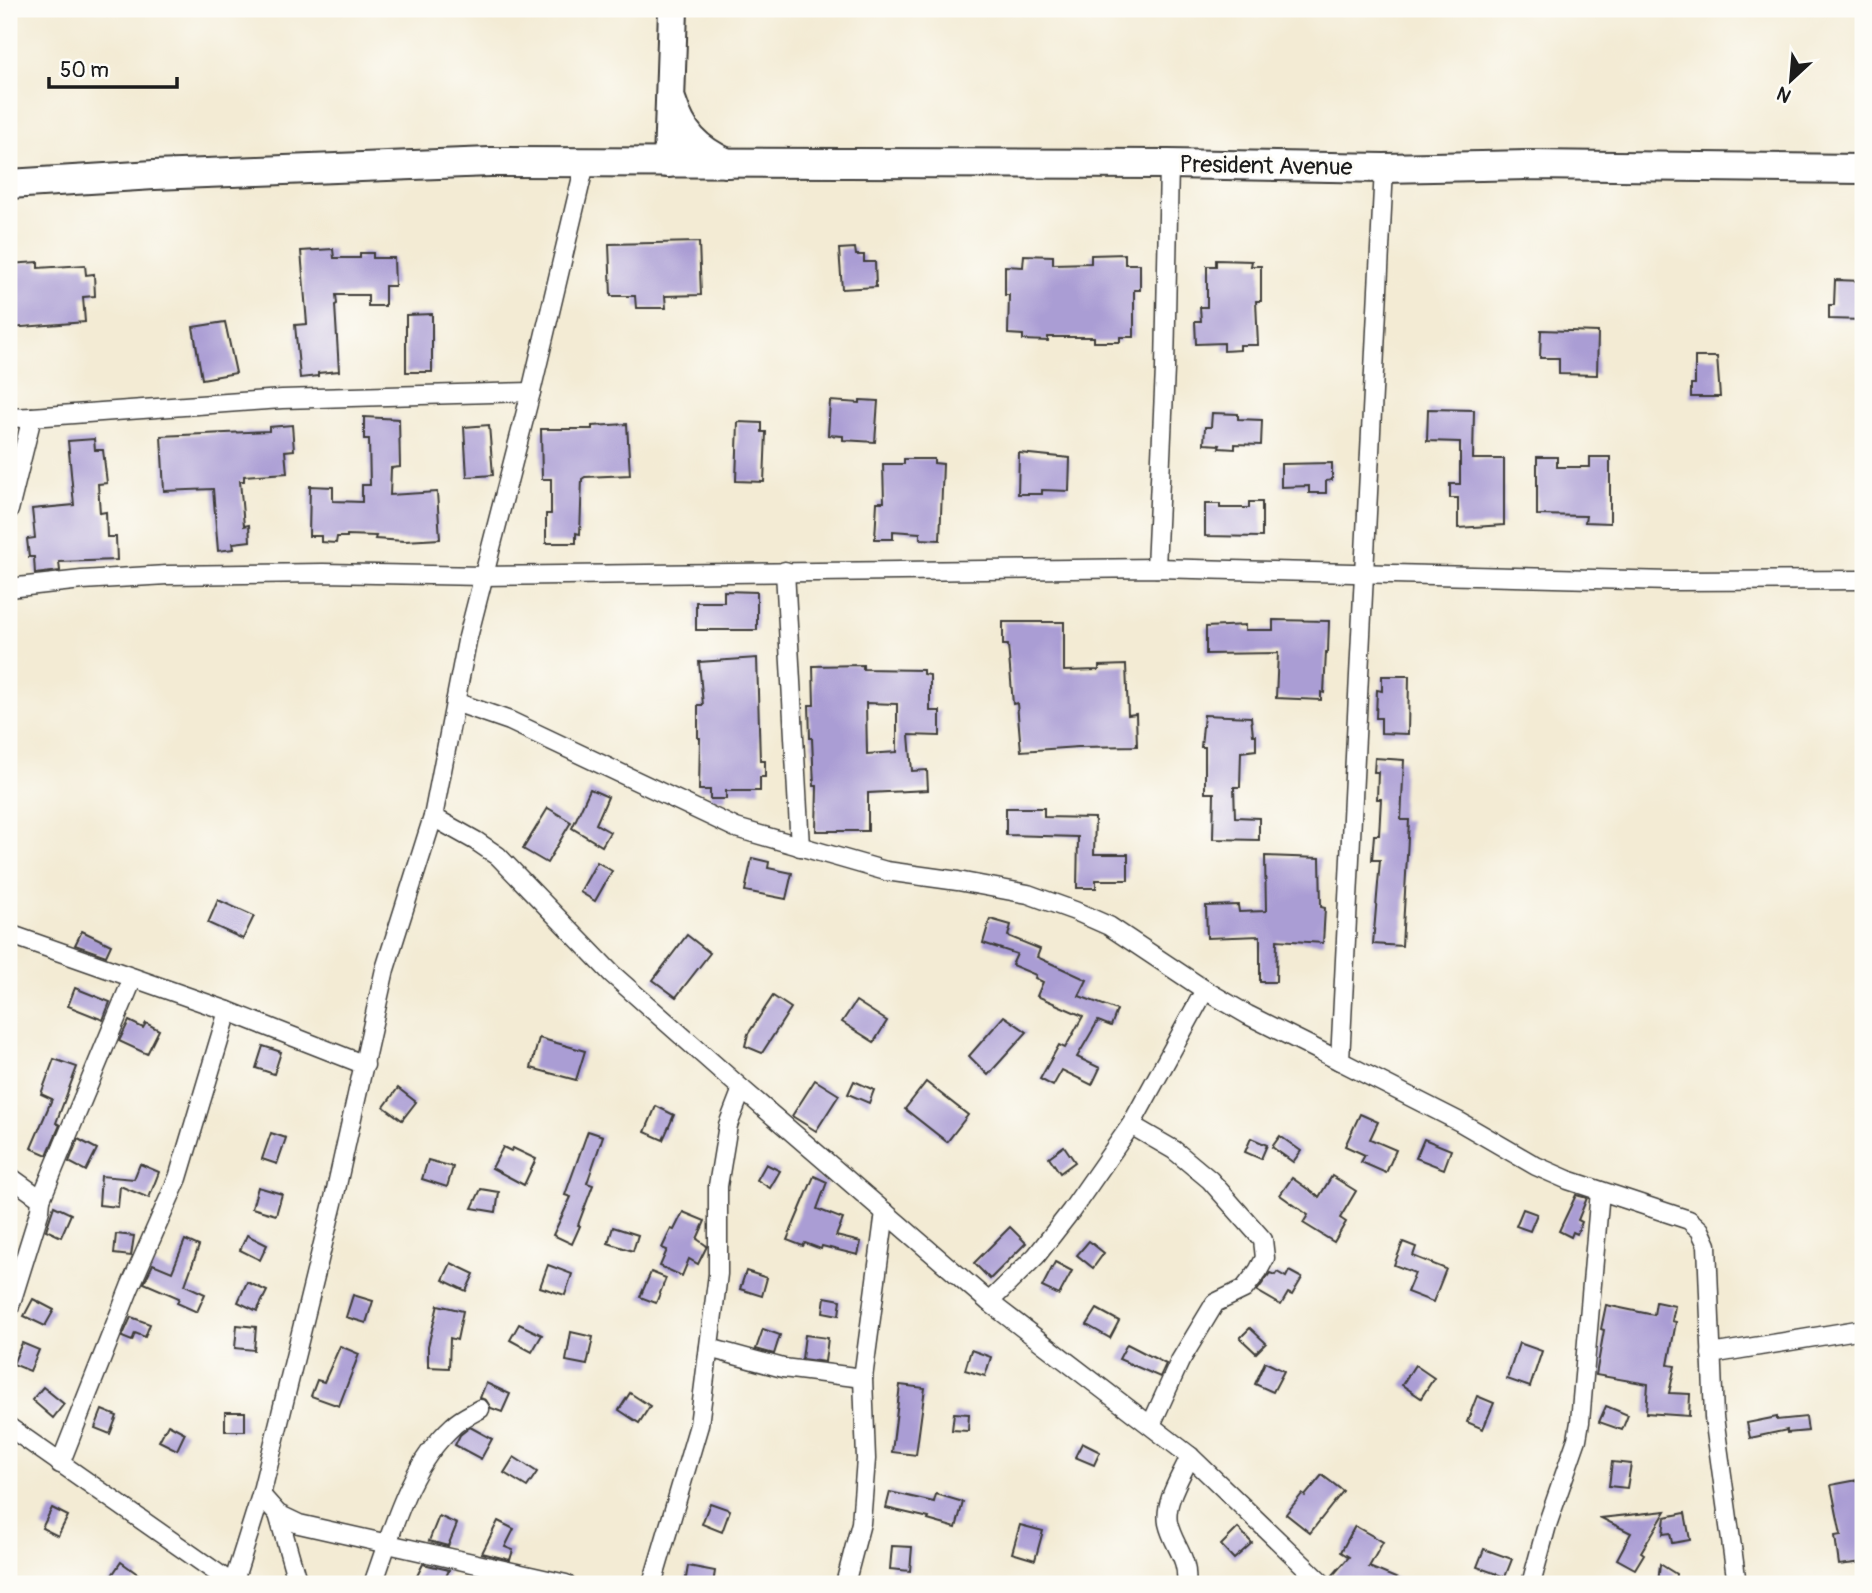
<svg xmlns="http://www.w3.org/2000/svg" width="1872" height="1593" viewBox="0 0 1872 1593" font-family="Pangolin,sans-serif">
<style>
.building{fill:#aa9dd4;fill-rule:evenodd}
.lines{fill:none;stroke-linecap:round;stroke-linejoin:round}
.minor-casing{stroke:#3c3b38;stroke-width:21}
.primary-casing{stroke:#3c3b38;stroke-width:32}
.minor{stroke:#fff;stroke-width:18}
.primary{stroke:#fff;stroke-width:28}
.labels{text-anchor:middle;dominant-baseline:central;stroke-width:6;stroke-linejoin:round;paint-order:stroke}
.street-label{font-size:24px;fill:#1c1c1c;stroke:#fdfcf7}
</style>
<rect width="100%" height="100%" fill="#fdfcf7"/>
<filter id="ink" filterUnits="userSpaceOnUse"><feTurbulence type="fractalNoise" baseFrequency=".0143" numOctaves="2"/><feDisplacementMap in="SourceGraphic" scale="14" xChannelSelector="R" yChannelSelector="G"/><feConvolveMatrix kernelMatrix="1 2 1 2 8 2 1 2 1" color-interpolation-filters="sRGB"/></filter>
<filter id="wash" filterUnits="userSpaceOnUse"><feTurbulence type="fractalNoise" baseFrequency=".00686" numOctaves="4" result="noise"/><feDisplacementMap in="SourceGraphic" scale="28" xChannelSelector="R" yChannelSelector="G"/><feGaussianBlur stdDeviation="1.57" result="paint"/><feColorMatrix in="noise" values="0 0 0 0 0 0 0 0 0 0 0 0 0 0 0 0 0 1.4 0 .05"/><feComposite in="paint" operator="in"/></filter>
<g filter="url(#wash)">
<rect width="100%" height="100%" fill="#f3ebd4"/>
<g id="blocks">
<g class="building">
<polygon points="699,242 701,295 665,296 666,308 636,308 635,296 611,296 609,244"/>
<polygon points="855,248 856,255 864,255 864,262 875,262 876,287 842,289 839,249"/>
<polygon points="333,249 334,258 360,258 360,253 373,253 373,258 394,258 395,286 385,286 385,306 368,306 368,295 336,295 337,304 335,305 339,371 318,373 318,376 300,378 295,325 307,324 301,251"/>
<polygon points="1125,254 1125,264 1140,264 1140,290 1134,290 1134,337 1120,337 1120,342 1094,342 1094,337 1048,337 1048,341 1023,340 1023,335 1008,334 1009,295 1005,295 1005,266 1023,267 1024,255 1053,256 1053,264 1091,263 1091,255"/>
<polygon points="1216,260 1252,261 1251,266 1261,266 1261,301 1256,301 1258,345 1240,345 1240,350 1224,351 1224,343 1196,344 1195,321 1201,321 1200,307 1207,307 1207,266 1216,266"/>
<polygon points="38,262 38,268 85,265 86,275 94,274 95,296 83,297 85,322 10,328 9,264"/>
<polygon points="1835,280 1863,281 1863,320 1829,319 1829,305 1834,305"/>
<polygon points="432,314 432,372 406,372 406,315"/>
<polygon points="225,322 236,373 202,379 193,327"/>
<polygon points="1541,330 1598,332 1597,375 1559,374 1559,358 1540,358"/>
<polygon points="1695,357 1717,357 1720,397 1691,397 1691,384 1695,384"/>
<polygon points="860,400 878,401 875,442 843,440 843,436 828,435 830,401 860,403"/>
<polygon points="1428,409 1474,410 1473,459 1504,459 1504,525 1458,528 1458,498 1450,498 1450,484 1460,484 1460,442 1427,441"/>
<polygon points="1212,413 1238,414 1238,419 1262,420 1261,445 1235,444 1235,449 1219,448 1220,445 1204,444 1205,427 1211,427"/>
<polygon points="364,417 399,419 400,467 391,468 390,495 437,492 440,539 405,541 375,539 376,536 347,535 347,537 337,537 336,543 321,542 321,536 309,536 310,486 333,487 333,501 362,502 362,485 370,485 369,439 364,439"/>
<polygon points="738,422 762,423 762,432 766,432 764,482 736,481"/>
<polygon points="627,424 630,475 585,477 582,479 580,534 576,533 576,543 546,543 546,514 551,514 551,479 542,479 541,429 592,429 592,426"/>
<polygon points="292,425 294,450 285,451 287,473 244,476 244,481 240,481 244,526 249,525 250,541 233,543 234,549 218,551 213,489 164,491 161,436 269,431 269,427"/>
<polygon points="489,425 493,475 467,477 464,427"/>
<polygon points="94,439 95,450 103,450 107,483 98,484 100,513 106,512 107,537 116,537 117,560 59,562 60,571 35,574 34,557 29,557 27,539 35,538 32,509 74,505 68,441"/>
<polygon points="1019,453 1070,458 1069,491 1042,490 1042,494 1018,494"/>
<polygon points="1537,457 1557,457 1557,467 1590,467 1590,457 1610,457 1610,523 1585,522 1586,516 1537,515"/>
<polygon points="904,459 934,459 934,463 943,464 940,540 920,539 920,533 893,531 893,539 875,539 877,502 884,502 883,464 904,464"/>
<polygon points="1332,463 1332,480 1326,481 1326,493 1309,493 1309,486 1281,487 1281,464"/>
<polygon points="1249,502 1262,502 1262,537 1205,536 1205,504 1220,504 1220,508 1249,508"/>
<polygon points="724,591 757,592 757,630 696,630 696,602 724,602"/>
<polygon points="1273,620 1329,621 1328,652 1326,652 1324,693 1321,692 1321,700 1276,698 1278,653 1206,654 1206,627 1245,625 1245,630 1273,630"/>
<polygon points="1003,622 1064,622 1064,671 1099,670 1099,666 1126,665 1128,715 1136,714 1137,746 1078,747 1021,751 1017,703 1013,704 1008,645 1003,645"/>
<polygon points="757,658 760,761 765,761 765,777 760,777 760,791 726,791 726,799 710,799 710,790 699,790 700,738 698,738 698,705 703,705 699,662"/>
<path d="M863 665V669L923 670V674L930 675V711H940V736L909 735 912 771 927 770 928 790 868 793V831H816L817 786H814L812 738H810L809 705H814L813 666ZM866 703 897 704V752L867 754Z"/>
<polygon points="1382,676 1409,676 1408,734 1381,733 1381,718 1376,718 1377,690 1382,691"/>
<polygon points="1204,715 1251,717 1253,735 1256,735 1256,750 1241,752 1240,787 1234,787 1235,817 1259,818 1259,840 1213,839 1214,793 1205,793 1205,747 1201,747"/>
<polygon points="1375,758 1404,760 1401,820 1409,820 1402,946 1373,944 1380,860 1372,860 1374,835 1379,835 1381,799 1377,799 1378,772 1374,772"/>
<polygon points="590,789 608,797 596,824 610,832 602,846 572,828"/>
<polygon points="548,808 571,822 547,863 523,849"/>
<polygon points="1006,808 1044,808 1044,817 1095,818 1094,854 1128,854 1128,880 1096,880 1096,888 1077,888 1078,837 1006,835"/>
<polygon points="1265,856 1320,858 1321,907 1325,908 1323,943 1277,940 1276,982 1260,982 1260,936 1207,938 1206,906 1238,905 1239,912 1266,911"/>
<polygon points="752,858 769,862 768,868 792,873 786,899 745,891"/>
<polygon points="597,862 612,871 595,901 580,892"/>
<polygon points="218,900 254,916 243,939 208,923"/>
<polygon points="990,919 1011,925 1008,936 1040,949 1037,957 1087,980 1079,996 1117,1010 1111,1026 1098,1021 1077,1057 1100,1068 1092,1085 1062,1070 1053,1086 1040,1079 1059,1045 1065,1048 1083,1016 1037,996 1043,982 1035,978 1036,975 1012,965 1017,954 983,943"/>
<polygon points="82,931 111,945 106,956 75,945"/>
<polygon points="687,935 710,953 676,997 653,980"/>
<polygon points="75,988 110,1002 103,1020 68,1006"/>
<polygon points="773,996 791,1008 762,1053 745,1046 748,1034"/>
<polygon points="856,1001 887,1021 874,1042 842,1022"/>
<polygon points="1004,1016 1027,1032 988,1075 969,1056"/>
<polygon points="129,1021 143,1028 146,1023 159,1030 147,1054 119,1041"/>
<polygon points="539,1038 585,1051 576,1080 531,1068"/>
<polygon points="263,1046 281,1052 274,1074 256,1068"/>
<polygon points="54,1059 77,1067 56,1123 60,1125 47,1155 31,1148 52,1099 41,1094"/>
<polygon points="815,1080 839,1095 816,1131 792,1116"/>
<polygon points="854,1081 874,1090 869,1103 848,1094"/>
<polygon points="926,1082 968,1115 947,1142 905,1109"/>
<polygon points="398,1088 416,1102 402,1120 384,1107"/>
<polygon points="656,1106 674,1115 663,1140 645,1132"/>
<polygon points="1360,1114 1378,1122 1370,1139 1396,1150 1386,1173 1361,1162 1365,1155 1345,1146"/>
<polygon points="588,1131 603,1136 587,1183 593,1185 578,1225 580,1226 572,1244 553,1235 571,1197 565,1195"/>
<polygon points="271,1133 286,1138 277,1164 262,1159"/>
<polygon points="1280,1136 1301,1151 1293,1162 1272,1147"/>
<polygon points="1251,1138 1267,1145 1261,1159 1245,1152"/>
<polygon points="78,1139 97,1149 86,1171 69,1162"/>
<polygon points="1424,1139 1451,1150 1444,1169 1416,1158"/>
<polygon points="1064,1146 1075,1162 1060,1173 1049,1157"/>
<polygon points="503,1147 511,1151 513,1148 536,1159 524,1185 492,1168"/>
<polygon points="428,1160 453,1167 447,1187 422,1179"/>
<polygon points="140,1164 159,1172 149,1198 120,1186 118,1207 99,1205 101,1176 134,1179"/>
<polygon points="766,1164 780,1171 770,1188 757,1180"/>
<polygon points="814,1176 827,1182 817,1209 843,1219 836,1236 861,1242 858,1255 822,1246 821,1249 805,1243 803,1246 787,1240"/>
<polygon points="1332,1176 1356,1191 1340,1218 1346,1222 1334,1242 1303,1223 1308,1215 1280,1195 1292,1178 1319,1197"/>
<polygon points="258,1187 282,1194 276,1215 252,1208"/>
<polygon points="481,1189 499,1192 496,1212 472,1208"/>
<polygon points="1576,1195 1587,1198 1578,1220 1582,1222 1577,1234 1573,1232 1571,1237 1559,1231"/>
<polygon points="54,1206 71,1214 61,1237 46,1230"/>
<polygon points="1523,1209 1537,1214 1530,1231 1516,1226"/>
<polygon points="683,1212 705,1221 697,1239 707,1246 698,1264 689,1259 682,1276 660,1266 667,1250 662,1248 671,1229 674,1230"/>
<polygon points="613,1227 638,1235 633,1251 608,1243"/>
<polygon points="1010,1227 1026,1243 990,1279 974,1263"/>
<polygon points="116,1234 134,1236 131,1256 114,1254"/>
<polygon points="247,1235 267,1245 260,1260 240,1250"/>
<polygon points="185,1240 199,1246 185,1285 205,1294 197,1312 177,1303 179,1298 144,1283 153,1264 172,1272"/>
<polygon points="1089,1241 1104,1253 1093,1268 1077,1255"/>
<polygon points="1403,1242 1416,1247 1413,1256 1446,1269 1433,1302 1407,1292 1415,1273 1394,1265"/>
<polygon points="1055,1262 1072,1271 1059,1295 1042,1287"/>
<polygon points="451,1263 474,1274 466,1291 443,1280"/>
<polygon points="548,1265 572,1274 565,1295 540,1287"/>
<polygon points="746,1271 767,1278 762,1296 740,1289"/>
<polygon points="1289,1271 1302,1278 1292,1295 1288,1293 1281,1305 1257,1291 1270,1273 1275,1275 1277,1272 1286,1277"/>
<polygon points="651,1272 666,1278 656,1303 640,1297"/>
<polygon points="247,1282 267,1291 257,1311 238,1302"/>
<polygon points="353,1295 373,1301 366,1323 346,1317"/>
<polygon points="825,1297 841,1300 839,1315 823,1312"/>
<polygon points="33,1299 54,1310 45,1326 24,1316"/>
<polygon points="1656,1302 1675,1306 1672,1321 1676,1322 1668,1365 1675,1366 1669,1393 1690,1394 1689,1416 1646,1413 1648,1384 1596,1375 1604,1330 1601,1329 1606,1305 1654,1315"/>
<polygon points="438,1305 463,1311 457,1340 450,1338 449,1368 428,1367 428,1346"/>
<polygon points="1097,1309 1119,1321 1110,1338 1087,1325"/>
<polygon points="131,1317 150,1324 145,1337 135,1333 132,1341 122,1337"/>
<polygon points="519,1324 542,1335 532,1352 510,1340"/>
<polygon points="237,1325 256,1327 254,1350 235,1348"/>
<polygon points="1250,1328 1266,1343 1256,1353 1240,1338"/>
<polygon points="763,1329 780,1335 774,1354 756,1349"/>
<polygon points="571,1332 593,1337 587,1365 566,1361"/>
<polygon points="805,1335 828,1338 825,1362 802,1359"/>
<polygon points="22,1343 39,1350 30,1371 13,1364"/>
<polygon points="1519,1343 1542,1351 1530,1387 1507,1379"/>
<polygon points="1127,1344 1166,1364 1160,1377 1119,1359"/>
<polygon points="340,1346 359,1354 339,1406 311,1396 317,1380 324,1382"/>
<polygon points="971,1350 991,1357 985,1376 965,1370"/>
<polygon points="1265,1362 1284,1371 1273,1392 1255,1384"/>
<polygon points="1415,1365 1434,1378 1421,1398 1402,1385"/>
<polygon points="486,1383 510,1394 502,1412 491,1408 486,1400 480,1398"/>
<polygon points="900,1385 925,1388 916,1455 892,1452"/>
<polygon points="43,1387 64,1404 53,1418 32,1400"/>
<polygon points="630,1393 650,1406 639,1423 619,1410"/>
<polygon points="1477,1396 1494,1403 1483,1429 1467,1422"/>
<polygon points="1606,1406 1628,1415 1622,1430 1599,1422"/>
<polygon points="102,1410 117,1416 110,1434 95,1428"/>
<rect x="225" y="1412" width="20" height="19"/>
<polygon points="954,1413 969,1414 968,1431 952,1430"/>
<polygon points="1777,1417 1777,1420 1806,1417 1808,1431 1787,1433 1787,1430 1750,1438 1747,1423"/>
<polygon points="168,1424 185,1433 177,1450 159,1441"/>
<polygon points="470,1427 492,1439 481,1459 455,1445 460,1435"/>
<polygon points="1082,1443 1100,1452 1094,1465 1075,1457"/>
<polygon points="514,1457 537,1472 527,1487 504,1473"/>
<polygon points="1612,1462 1631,1464 1627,1488 1609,1486"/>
<polygon points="1322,1475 1343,1491 1310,1533 1286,1514 1302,1494 1305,1496"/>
<polygon points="1863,1479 1863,1562 1839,1565 1835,1536 1841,1535 1831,1485"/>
<polygon points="890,1492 934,1502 936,1494 963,1502 956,1528 928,1520 929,1518 886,1508"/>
<polygon points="710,1503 730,1510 722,1532 702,1524"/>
<polygon points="52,1508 68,1516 58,1536 42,1528"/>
<polygon points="1666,1511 1641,1552 1644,1554 1635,1569 1617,1559 1631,1533 1601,1518"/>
<polygon points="1685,1513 1690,1540 1672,1543 1670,1533 1663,1534 1665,1517"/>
<polygon points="439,1516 457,1524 448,1546 429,1541"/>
<polygon points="498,1521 514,1529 505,1547 513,1550 510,1560 482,1553"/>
<polygon points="1020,1525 1043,1531 1035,1560 1012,1553"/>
<polygon points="1355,1526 1383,1542 1369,1567 1410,1584 1344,1584 1333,1575 1349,1557 1341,1552"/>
<polygon points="1238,1528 1252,1543 1234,1559 1221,1545"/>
<polygon points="892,1546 912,1547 910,1571 890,1569"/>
<polygon points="1484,1549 1512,1559 1505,1577 1477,1567"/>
<polygon points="121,1562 139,1575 133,1584 106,1584"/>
<polygon points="423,1564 449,1570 443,1584 413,1584"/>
<polygon points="1660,1564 1676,1574 1675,1584 1658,1584"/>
<polygon points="688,1566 715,1571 713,1584 685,1584"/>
</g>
</g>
</g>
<g filter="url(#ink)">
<use href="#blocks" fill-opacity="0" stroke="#3c3b38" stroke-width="2"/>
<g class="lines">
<defs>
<g id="minor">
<polyline points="1384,168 1340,1061 1460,1122 1536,1166 1568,1180 1689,1220 1700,1230 1707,1245 1714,1417 1737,1584"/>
<polyline points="32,417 282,399 531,392"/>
<polyline points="9,418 32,417 9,510"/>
<polyline points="1156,568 1165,369 1169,164"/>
<polyline points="785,571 800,847"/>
<polyline points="9,588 82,580 167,575 323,573 483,576 1156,568 1670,581 1863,580"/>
<polyline points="455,702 510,721 736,828 886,871 958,881 1028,894 1075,911 1109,926 1205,990 1248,1015 1340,1061"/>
<polyline points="433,817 476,841 498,856 612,974 742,1089 989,1302 1190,1456 1323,1584"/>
<polyline points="9,934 228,1011 365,1065"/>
<polyline points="1131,1125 1174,1150 1210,1180 1263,1240 1265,1258 1258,1271 1244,1289 1215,1303 1180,1361 1151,1425"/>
<polyline points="9,1176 41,1199 40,1210 9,1309"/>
<polyline points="41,1199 133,978"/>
<polyline points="989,1302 1036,1256 1071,1211 1131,1125 1205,990"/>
<polyline points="709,1348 783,1368 863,1378 885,1212"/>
<polyline points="1711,1354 1863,1329"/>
<polyline points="9,1427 233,1584"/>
<polyline points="60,1464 130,1287 178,1178 228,1011"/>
<polyline points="261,1495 278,1514 299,1524 566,1584"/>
<polyline points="278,1514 298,1584"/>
<polyline points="233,1584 261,1495 333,1203 385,969 433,817 467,641 531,392 585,164"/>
<path d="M373 1584C393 1529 408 1467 453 1426 460 1419 471 1414 480 1409"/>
<polyline points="652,1584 699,1425 718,1274 718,1186 728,1125 742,1089"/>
<polyline points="845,1584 861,1523 866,1459 863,1378"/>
<path d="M1186 1584C1189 1557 1173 1546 1168 1523 1164 1501 1182 1475 1190 1456"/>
<polyline points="1531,1584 1547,1525 1577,1439 1580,1422 1600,1191"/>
</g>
<g id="primary">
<path d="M672 102C682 134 697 149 727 163"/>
<polyline points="668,163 673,9"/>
<polyline points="9,184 154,175 490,162 1169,164 1384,168 1529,165 1863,169"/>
</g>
</defs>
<use href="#minor" class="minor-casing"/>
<use href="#primary" class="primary-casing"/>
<use href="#minor" class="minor"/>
<use href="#primary" class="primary"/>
</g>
</g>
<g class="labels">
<g class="street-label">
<text transform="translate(1266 166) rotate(1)">President Avenue</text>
</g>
</g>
<rect width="1872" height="1593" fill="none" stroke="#fdfcf7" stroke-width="35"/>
<g transform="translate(1791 80) rotate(206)" stroke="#fdfcf7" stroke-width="5" paint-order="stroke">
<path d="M0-5L12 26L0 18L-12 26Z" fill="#1c1c1c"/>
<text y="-10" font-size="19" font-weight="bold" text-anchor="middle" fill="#1c1c1c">N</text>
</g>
<path d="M49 77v10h128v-10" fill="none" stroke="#1c1c1c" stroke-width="3.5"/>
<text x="60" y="77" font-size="21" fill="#1c1c1c" stroke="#fdfcf7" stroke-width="5" paint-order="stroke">50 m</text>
</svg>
